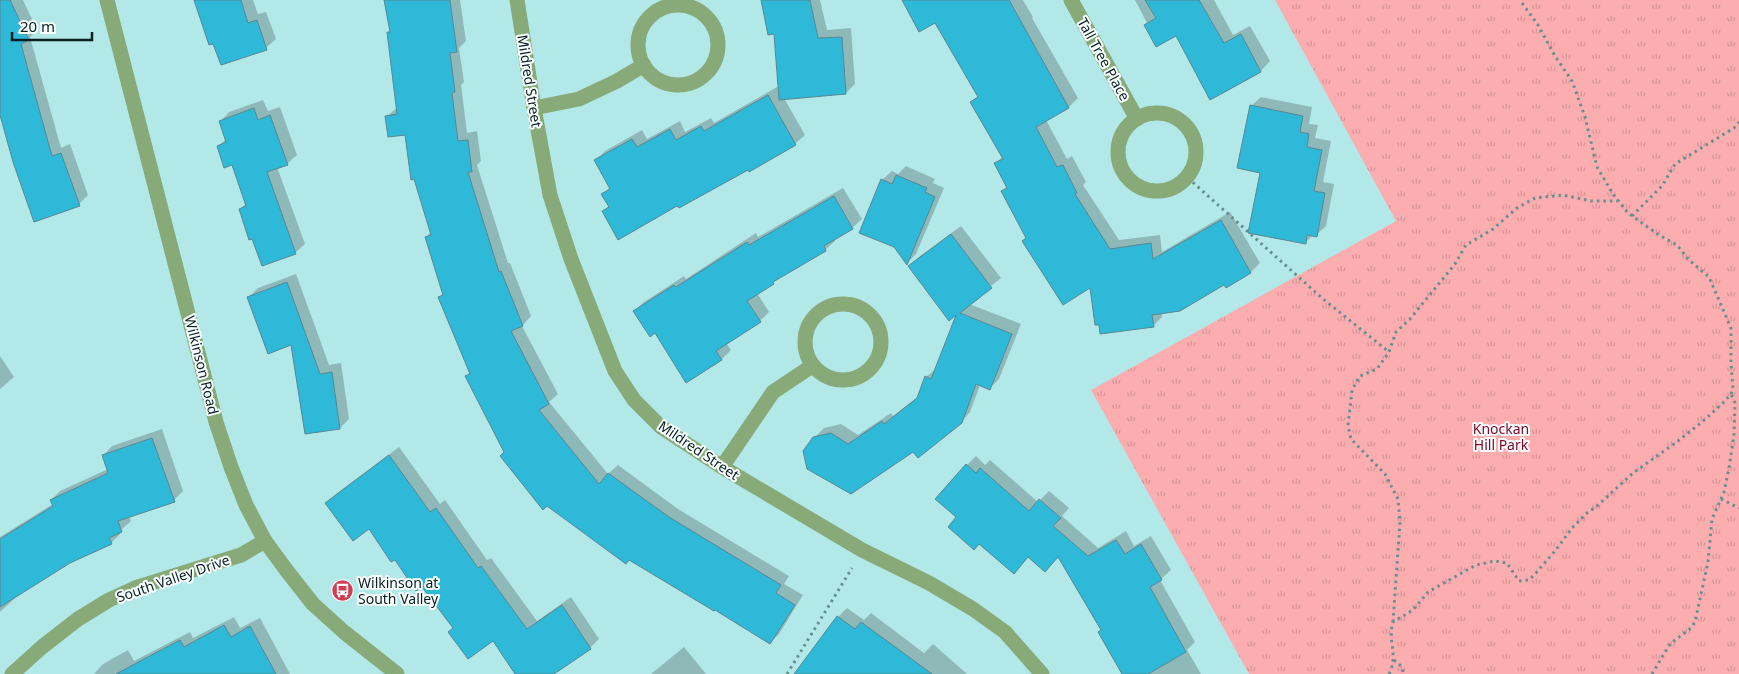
<svg xmlns="http://www.w3.org/2000/svg" width="1739" height="674" viewBox="0 0 1739 674" font-family="'Noto Sans',sans-serif">
<style>
.grass{fill:url(#grass-tufts)}
.shadow{fill:#0003}
.building{fill:#2db9d7;stroke:#598793}
.lines{fill:none;stroke-linecap:round;stroke-linejoin:round}
.path{stroke:#688f8f;stroke-width:3;stroke-dasharray:2.5 4;stroke-linecap:butt}
.minor{stroke:#87aa78;stroke-width:15}
.labels{text-anchor:middle;dominant-baseline:central;stroke-width:4;stroke-linejoin:round;paint-order:stroke}
.street-label{font-size:14px;fill:#0a1f20;stroke:#f9fefe}
.park-label{font-size:14px;fill:#830a28;stroke:#f9fefe}
.poi-label{font-size:14px;fill:#0a1f20;stroke:#f9fefe;text-anchor:start}
</style>
<defs>
<pattern id="grass-tufts" width="24" height="20" patternUnits="userSpaceOnUse" patternTransform="scale(1.25)"><rect width="24" height="20" fill="#fcadb0"/><path d="M3 7l-1-3M5 7V3M7 7l1-3M15 17l-1-3M17 17v-4M19 17l1-3" fill="none" stroke="#d79497"/></pattern>
</defs>
<rect width="100%" height="100%" fill="#b3e8e8"/>
<polygon class="grass" points="1275,0 1739,0 1739,674 1249,674 1091,390 1396,221"/>
<g class="shadow">
<polygon points="0,0 23,0 37,30 30,37 61,148 70,144 88,195 79,204 0,111"/>
<polygon points="196,0 253,0 258,14 266,12 276,39 266,48"/>
<polygon points="385,0 460,0 466,41 459,48 464,82 461,85 467,133 477,131 481,161 477,165 508,263 510,263 531,316 522,326 558,394 549,402 608,474 618,465 678,509 789,576 784,584 803,595 779,634 770,643 506,452 467,377 471,372 440,297 444,293 426,237 431,232 406,133 386,117 398,107 388,33 391,30"/>
<polygon points="762,0 820,0 827,30 851,28 855,84 846,93 784,98 805,135 795,144 678,204 603,211 610,205 603,194 610,187 596,160 605,151 642,130 647,139 680,121 685,132 711,118 714,123 777,87 779,91 776,33"/>
<polygon points="903,0 1023,0 1033,17 1032,18 1078,98 1069,107 1046,120 1067,159 1072,156 1086,182 1083,185 1119,240 1160,235 1162,252 1230,212 1260,263 1251,272 1226,286 1224,284 1162,312 1162,317 1153,326 1091,286 1027,238 1003,191 1007,186 995,164 1003,156 972,102 979,96 936,21"/>
<polygon points="1135,0 1214,0 1233,35 1250,26 1270,61 1261,71 1211,98 1177,35 1146,25 1147,23"/>
<polygon points="1261,97 1312,107 1309,124 1318,125 1315,138 1331,141 1323,182 1334,184 1326,226 1316,235 1313,235 1305,243 1261,172 1251,106"/>
<polygon points="263,100 268,111 280,107 297,155 287,164 277,167 305,244 295,253 240,210 246,203 232,163 218,147 226,139 220,122 229,112"/>
<polygon points="906,166 935,179 933,183 944,188 916,254 907,263 882,180 892,171 898,174"/>
<polygon points="843,188 862,219 852,228 834,239 835,241 825,250 778,277 757,293 769,312 760,321 726,343 731,350 722,359 686,381 655,332 635,311 644,302 684,276 686,279 756,233 758,237"/>
<polygon points="961,226 1001,278 969,304 1021,324 999,379 990,388 980,385 970,412 961,422 913,450 851,493 814,438 824,428 841,424 858,435 891,413 893,416 920,395 926,377 937,368 959,312 910,266 919,257"/>
<polygon points="296,274 329,365 341,363 349,419 340,428 292,344 249,297 258,288"/>
<polygon points="0,356 14,377 0,389"/>
<polygon points="162,429 183,491 174,500 129,516 131,521 120,531 120,534 111,543 69,562 14,596 15,598 0,612 0,537 53,504 51,500 60,491 108,469 103,456 112,446"/>
<polygon points="399,447 440,504 445,500 487,560 491,558 537,621 571,597 599,639 590,648 552,674 517,674 493,640 454,628 422,585 395,558 369,528 327,503 336,494"/>
<polygon points="976,456 985,465 990,460 1038,502 1049,491 1069,508 1062,516 1098,548 1126,531 1134,546 1151,536 1171,570 1160,580 1195,642 1187,650 1201,674 1123,674 1102,629 1059,556 1045,571 1029,556 1023,563 958,517 967,465"/>
<polygon points="847,608 864,620 871,613 924,653 933,644 967,674 807,674 838,617"/>
<polygon points="234,617 240,628 260,618 290,674 94,674 103,664 128,650 134,661 190,632 193,638"/>
<polygon points="684,647 706,674 651,674"/>
</g>
<g class="building">
<polygon points="0,0 10,0 29,40 21,44 52,156 61,153 80,206 34,222 13,162 0,115"/>
<polygon points="194,0 241,0 248,23 257,20 267,50 221,65 213,44 209,45"/>
<polygon points="384,0 450,0 457,52 450,53 455,92 452,93 458,141 468,140 472,172 468,172 499,272 501,271 523,326 511,331 549,404 539,410 599,484 608,473 669,517 781,585 776,593 795,605 770,644 715,610 714,611 629,560 626,564 547,506 543,510 500,456 504,452 465,376 470,374 438,297 443,295 425,237 431,235 414,179 411,180 405,135 388,137 385,116 397,114 387,32 390,32"/>
<polygon points="761,0 810,0 818,38 842,37 846,94 779,100 774,34 768,35"/>
<polygon points="902,0 1009,0 1069,108 1036,127 1057,167 1063,165 1077,193 1075,194 1110,249 1151,243 1153,259 1221,220 1251,273 1226,288 1224,285 1180,311 1152,315 1154,327 1100,334 1099,325 1095,325 1090,288 1063,305 1022,241 1026,238 1001,191 1007,188 994,163 1003,159 970,102 978,97 935,23 919,32"/>
<polygon points="1145,0 1199,0 1224,43 1241,34 1261,72 1210,100 1176,36 1156,47 1144,25 1156,18"/>
<polygon points="768,95 796,145 749,172 748,170 679,208 677,206 618,240 602,211 609,207 601,194 610,189 594,160 632,139 637,147 670,129 676,140 701,126 704,131"/>
<polygon points="1250,105 1303,116 1300,132 1309,134 1307,147 1322,150 1314,191 1325,193 1317,237 1307,235 1306,244 1248,233 1260,173 1237,168"/>
<polygon points="254,108 258,120 270,115 288,165 267,172 296,254 262,266 252,239 249,240 239,209 246,206 232,165 224,168 217,146 226,142 219,121"/>
<polygon points="896,175 927,188 925,192 935,197 907,265 894,247 859,233 881,179 892,184"/>
<polygon points="834,196 853,229 824,246 826,251 773,282 774,284 747,301 761,322 716,351 722,360 686,383 655,333 650,337 633,311 674,285 676,287 747,242 749,245"/>
<polygon points="951,234 992,288 960,313 1012,334 990,390 976,384 962,423 918,458 913,452 851,494 807,469 803,451 813,437 831,433 848,444 882,421 884,424 917,398 925,376 931,379 956,315 949,321 908,266"/>
<polygon points="287,282 320,374 332,372 340,429 305,434 291,345 268,354 247,297"/>
<polygon points="152,438 175,502 118,521 122,532 109,538 112,544 70,563 0,607 0,539 53,506 50,500 108,473 102,455"/>
<polygon points="389,455 430,512 436,508 478,568 481,566 527,629 562,605 591,649 554,674 515,674 493,641 468,659 448,632 453,628 422,587 416,591 395,560 391,562 369,529 353,541 325,503"/>
<polygon points="966,464 976,473 980,468 1029,511 1039,499 1061,518 1053,526 1088,556 1116,540 1125,554 1141,544 1162,580 1150,587 1186,652 1148,674 1122,674 1098,632 1101,630 1058,557 1045,572 1028,557 1014,574 979,544 974,550 948,527 956,517 935,499"/>
<polygon points="837,616 855,629 861,622 932,674 794,674"/>
<polygon points="224,625 231,637 250,626 276,674 116,674 180,640 184,647"/>
</g>
<g class="lines">
<g class="path">
<polyline points="1188,178 1322,298 1389,352"/>
<polyline points="1632,216 1662,186 1675,164 1734,128 1739,122"/>
<polyline points="1721,499 1739,508"/>
<polyline points="1393,622 1400,522 1398,499 1385,474 1351,439 1348,426 1352,390 1360,376 1377,369 1389,352 1396,332 1410,319 1455,264 1466,245 1493,229 1517,208 1535,198 1563,195 1591,201 1618,201"/>
<polyline points="1394,660 1401,666 1404,674"/>
<polyline points="787,674 852,568"/>
<path d="M1389 674C1399 654 1387 642 1393 622L1413 610 1428 592 1476 565 1495 561 1507 563 1519 581 1529 580 1535 574 1555 551 1572 528 1587 513 1597 506 1633 473 1678 441 1702 422 1723 403 1731 394 1733 388 1731 364V328L1709 277 1688 259 1677 245 1659 235 1628 213 1613 194 1597 167 1585 117 1572 81 1555 56 1538 25 1520 0"/>
<polyline points="1652,674 1670,644 1691,628 1695,622 1708,562 1712,519 1724,492 1729,468 1734,435 1735,403 1731,394"/>
</g>
<g class="minor">
<polyline points="107,0 216,422 231,467 246,505 265,541 287,571 313,604 344,632 397,674"/>
<polyline points="517,0 534,108 550,195 571,259 615,371 634,400 661,427 722,467 862,550 929,583 973,609 1005,632 1042,674"/>
<polyline points="1071,0 1137,119"/>
<circle cx="678" cy="45" r="40"/>
<polyline points="534,108 579,99 617,81 644,65"/>
<circle cx="1157" cy="152" r="39"/>
<circle cx="843" cy="342" r="38"/>
<polyline points="722,467 773,392 812,366"/>
<polyline points="12,674 42,647 78,619 109,600 135,588 241,555 265,541"/>
</g>
</g>
<defs>
<symbol id="bus-disc" viewBox="-11 -11 22 22"><circle r="9.5" fill="#cf3e54" stroke="#f9fefe"/><path d="M-5-6H5V4H4V6H2V4H-2V6H-4V4H-5ZM-3.5-4V0h7V-4ZM-3.5 1.2v1.5H-2V1.2ZM2 1.2v1.5H3.5V1.2Z" fill="#fff"/></symbol>
</defs>
<g fill-rule="evenodd">
<use href="#bus-disc" x="330" y="578" width="25" height="25"/>
</g>
<g class="labels">
<g class="street-label">
<text transform="translate(1104 59) rotate(61)">Tall Tree Place</text>
<text transform="translate(530 81) rotate(81)">Mildred Street</text>
<text transform="translate(202 365) rotate(76)">Wilkinson Road</text>
<text transform="translate(699 450) rotate(34)">Mildred Street</text>
<text transform="translate(173 578) rotate(-19)">South Valley Drive</text>
</g>
<g class="park-label">
<text x="1501" y="428">Knockan<tspan x="1501" dy="16">Hill Park</tspan></text>
</g>
<g class="poi-label">
<text x="358" y="582">Wilkinson at<tspan x="358" dy="16">South Valley</tspan></text>
</g>
</g>
<path d="M12 32v8h80v-8" fill="none" stroke="#0a1f20" stroke-width="2.5"/>
<text x="20" y="32" font-size="15" fill="#0a1f20" stroke="#f9fefe" stroke-width="4" paint-order="stroke">20 m</text>
</svg>
